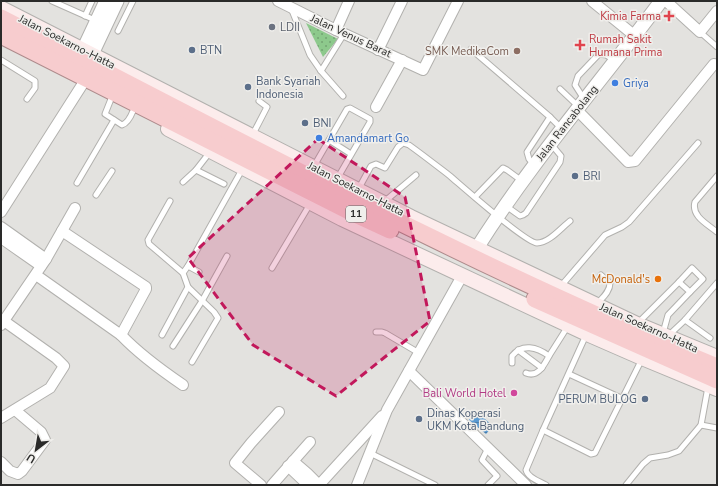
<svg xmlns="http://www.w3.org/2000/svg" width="718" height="486" viewBox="0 0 718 486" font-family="'Nunito Sans',sans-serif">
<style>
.park{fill:url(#park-dots)}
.water{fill:url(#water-rules)}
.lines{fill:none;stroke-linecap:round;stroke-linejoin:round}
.service-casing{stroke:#b2b1ae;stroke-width:7}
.minor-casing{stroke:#b2b1ae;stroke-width:12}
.tertiary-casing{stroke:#b2b1ae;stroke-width:15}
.secondary-casing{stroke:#b2b1ae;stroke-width:16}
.trunk-casing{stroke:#ae8b8c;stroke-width:19}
.service{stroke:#fff;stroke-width:5}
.minor{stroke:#fff;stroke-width:10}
.tertiary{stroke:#fff;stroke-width:13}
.secondary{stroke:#fcecec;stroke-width:14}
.trunk{stroke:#f7ccce;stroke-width:17}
.marked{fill:#c2185b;fill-opacity:0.2;stroke:#c2185b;stroke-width:3;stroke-dasharray:8 5;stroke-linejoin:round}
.health-dot{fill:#e0444e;stroke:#f0efec;stroke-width:1.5}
.worship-dot{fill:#6b7280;stroke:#f0efec;stroke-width:1.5}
.service-dot{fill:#5c6f8a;stroke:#f0efec;stroke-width:1.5}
.education-dot{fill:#8d6e63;stroke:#f0efec;stroke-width:1.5}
.shop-dot{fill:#3f7fe0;stroke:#f0efec;stroke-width:1.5}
.food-dot{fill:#e8710a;stroke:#f0efec;stroke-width:1.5}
.hotel-dot{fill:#d1479c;stroke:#f0efec;stroke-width:1.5}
.labels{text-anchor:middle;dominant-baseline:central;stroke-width:3;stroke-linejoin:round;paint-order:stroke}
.shield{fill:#f0efec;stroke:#656564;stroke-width:1}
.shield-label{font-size:10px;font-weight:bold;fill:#2a2a29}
.health-label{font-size:11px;fill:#be3a42;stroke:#f0efec;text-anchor:end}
.worship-label{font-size:11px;fill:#5b616d;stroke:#f0efec;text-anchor:start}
.street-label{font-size:11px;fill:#2a2a29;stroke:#f0efec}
.service-label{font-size:11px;fill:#4e5e75;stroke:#f0efec;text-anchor:start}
.education-label{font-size:11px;fill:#785e54;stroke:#f0efec;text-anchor:end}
.shop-label{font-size:11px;fill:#366cbe;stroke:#f0efec;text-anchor:start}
.food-label{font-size:11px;fill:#c56008;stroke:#f0efec;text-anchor:end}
.hotel-label{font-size:11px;fill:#b23c85;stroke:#f0efec;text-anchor:end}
</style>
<defs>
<pattern id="park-dots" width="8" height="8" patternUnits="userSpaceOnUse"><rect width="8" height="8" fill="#8dc98c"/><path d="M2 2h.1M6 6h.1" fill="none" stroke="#73a372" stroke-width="1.8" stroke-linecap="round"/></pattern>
<pattern id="water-rules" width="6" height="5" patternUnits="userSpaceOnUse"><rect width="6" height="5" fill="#5999d1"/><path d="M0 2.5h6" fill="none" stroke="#4a7daa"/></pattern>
</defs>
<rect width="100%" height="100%" fill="#e3e2df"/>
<polygon class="park" points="306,23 338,39 323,57"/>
<polygon class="water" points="476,411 493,426 486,434 469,420"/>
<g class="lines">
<defs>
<g id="service">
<polyline points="52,1 97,21"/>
<polyline points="291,8 310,55 321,71 343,96"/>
<polyline points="85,16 92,1"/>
<polyline points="118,31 133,1"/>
<polyline points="700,32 717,47"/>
<polyline points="471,49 550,117"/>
<polyline points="1,60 35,81 35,88 27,99"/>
<polyline points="321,71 344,34"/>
<polyline points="560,89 579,107"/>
<path d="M111 99 105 114 122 125C128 123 131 116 133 111"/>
<polyline points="584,99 575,85 578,76 599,54 606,55 614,60"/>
<polyline points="253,134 267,107 259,101"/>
<polyline points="329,140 351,154"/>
<polyline points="210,152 196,170 224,184"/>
<polyline points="534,165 529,159 527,152 550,117 561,128"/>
<polyline points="314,166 347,109 350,108 370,119 370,122 337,179"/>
<path d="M717 176 695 202C691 216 707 224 717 232"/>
<polyline points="183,182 196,170"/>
<polyline points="77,183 114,120"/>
<path d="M359 188 371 166 376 164 385 168 398 147 403 143 409 145C423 155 437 166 450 176 463 187 526 243 537 243 549 243 561 228 570 221"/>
<polyline points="96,195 112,171"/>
<polyline points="475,197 503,168 507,170 522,181"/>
<polyline points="170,201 148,240 149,244 183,273 188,287 214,312 218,318 192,362"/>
<polyline points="384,202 416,175"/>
<polyline points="506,206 520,216 523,215 526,213 560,162 561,156 551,144"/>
<polyline points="188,266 199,272"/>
<polyline points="272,268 310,204"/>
<polyline points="183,273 188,266 243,168"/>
<polyline points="679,282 692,268 703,279 690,292"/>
<polyline points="561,286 605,235 622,227 629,222 698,143"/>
<path d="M597 304C602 298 610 292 610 283L601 275"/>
<polyline points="685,320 710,338"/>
<polyline points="638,323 679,282 690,292 668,315 663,333"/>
<polyline points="376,332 382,332 385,333 419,353"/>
<polyline points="162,335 188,287"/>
<polyline points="669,335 685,320 717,283"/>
<polyline points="173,346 202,301 227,256"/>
<polyline points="518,350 542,368"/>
<polyline points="549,356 568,326"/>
<path d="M512 363V356C522 343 537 347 549 356 544 365 538 378 526 373"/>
<polyline points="569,374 621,398"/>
<polyline points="701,425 717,428"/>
<polyline points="543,430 591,454 595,453 642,359"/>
<polyline points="488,448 482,460 497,476 488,485"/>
<polyline points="370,453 435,485"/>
<path d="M546 485C539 481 528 478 526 470L543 430 586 335"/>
<polyline points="626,485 643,464 650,458 668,455 679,451 701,425 708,387"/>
</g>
<g id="minor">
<polyline points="278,1 336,30 423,70 458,1"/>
<polyline points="592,1 635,36"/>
<polyline points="666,1 700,32 717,11"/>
<polyline points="336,30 349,1"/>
<polyline points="378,50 402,1"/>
<polyline points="376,107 402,60"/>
<polyline points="577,110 628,162 635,161 714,64"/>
<polyline points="1,212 82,85"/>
<polyline points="1,227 46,259"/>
<polyline points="1,238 41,266"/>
<polyline points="36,275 121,335 146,289 146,287 62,231"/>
<polyline points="1,325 46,259 75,208"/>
<path d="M121 335C140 355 161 370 183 385"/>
<polyline points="409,371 526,485"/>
<polyline points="1,418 50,388 64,366 56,358 4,321"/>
<polyline points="293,461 307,473 319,485"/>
<polyline points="1,462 10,471 18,474 22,471 45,440 41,432 15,410"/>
<polyline points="288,466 308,485"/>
<polyline points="261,485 235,463 251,443 279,412"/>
<polyline points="272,485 310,442"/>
<polyline points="319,485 382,416"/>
<polyline points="357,485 387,410 462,276"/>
</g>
<g id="tertiary">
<polyline points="83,50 106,1"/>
<polyline points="92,54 117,1"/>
<path d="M477 248C532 161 600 83 661 1"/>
</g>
<g id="secondary">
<polyline points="1,8 411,217 637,324 717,357"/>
<polyline points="168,129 342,219 587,334 642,358 717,389"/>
</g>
<g id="trunk">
<path d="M1 18C237 139 471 266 717 367"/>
<polyline points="1,35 349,211 390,230"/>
<polyline points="535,299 717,380"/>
</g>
</defs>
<use href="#service" class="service-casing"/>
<use href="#minor" class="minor-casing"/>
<use href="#tertiary" class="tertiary-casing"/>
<use href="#secondary" class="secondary-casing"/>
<use href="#trunk" class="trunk-casing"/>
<use href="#service" class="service"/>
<use href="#minor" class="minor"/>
<use href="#tertiary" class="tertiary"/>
<use href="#secondary" class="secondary"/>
<use href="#trunk" class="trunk"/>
</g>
<path class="marked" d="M318 139 405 197 430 321 336 396 253 345 188 258Z"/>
<g class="health-dot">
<path d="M667 10h4v4h4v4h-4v4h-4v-4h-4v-4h4z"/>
<path d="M578 39h4v4h4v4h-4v4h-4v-4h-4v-4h4z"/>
</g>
<circle class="worship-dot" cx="272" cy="27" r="4"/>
<g class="service-dot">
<circle cx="192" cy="50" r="4"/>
<circle cx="248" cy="87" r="4"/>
<circle cx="305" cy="123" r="4"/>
<circle cx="575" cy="176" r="4"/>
<circle cx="645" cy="399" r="4"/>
<circle cx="419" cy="419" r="4"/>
</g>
<circle class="education-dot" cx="517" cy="51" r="4"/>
<g class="shop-dot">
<circle cx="615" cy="83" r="4"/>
<circle cx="319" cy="138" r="4"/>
</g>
<circle class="food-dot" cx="658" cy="279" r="4"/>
<circle class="hotel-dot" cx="514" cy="393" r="4"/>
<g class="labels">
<rect class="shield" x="346" y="206" width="20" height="16" rx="3"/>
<g class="shield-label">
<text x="356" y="214">11</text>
</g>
<g class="health-label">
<text x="661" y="16">Kimia Farma</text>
<text x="589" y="39" text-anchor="start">Rumah Sakit<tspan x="589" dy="13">Humana Prima</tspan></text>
</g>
<g class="worship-label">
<text x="280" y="27">LDII</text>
</g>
<g class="street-label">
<text transform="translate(351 36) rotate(25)">Jalan Venus Barat</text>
<text transform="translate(67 42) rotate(27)">Jalan Soekarno-Hatta</text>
<text transform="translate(567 123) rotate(-52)">Jalan Rancabolang</text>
<text transform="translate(356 189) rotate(27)">Jalan Soekarno-Hatta</text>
<text transform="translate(649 328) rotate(24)">Jalan Soekarno-Hatta</text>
</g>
<g class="service-label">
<text x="200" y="50">BTN</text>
<text x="256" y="81">Bank Syariah<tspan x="256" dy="13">Indonesia</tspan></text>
<text x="313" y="123">BNI</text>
<text x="583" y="176">BRI</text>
<text x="637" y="399" text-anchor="end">PERUM BULOG</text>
<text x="427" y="413">Dinas Koperasi<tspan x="427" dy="13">UKM Kota Bandung</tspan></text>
</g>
<g class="education-label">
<text x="509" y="51">SMK MedikaCom</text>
</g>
<g class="shop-label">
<text x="623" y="83">Griya</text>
<text x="327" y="138">Amandamart Go</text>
</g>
<g class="food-label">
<text x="650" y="279">McDonald's</text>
</g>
<g class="hotel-label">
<text x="506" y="393">Bali World Hotel</text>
</g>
</g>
<rect width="718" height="486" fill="none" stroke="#2a2a29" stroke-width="4"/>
<g transform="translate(36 450) rotate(211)" stroke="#f0efec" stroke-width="3" paint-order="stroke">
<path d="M0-3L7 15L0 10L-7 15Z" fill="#2a2a29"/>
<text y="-6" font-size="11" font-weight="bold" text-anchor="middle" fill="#2a2a29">U</text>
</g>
</svg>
